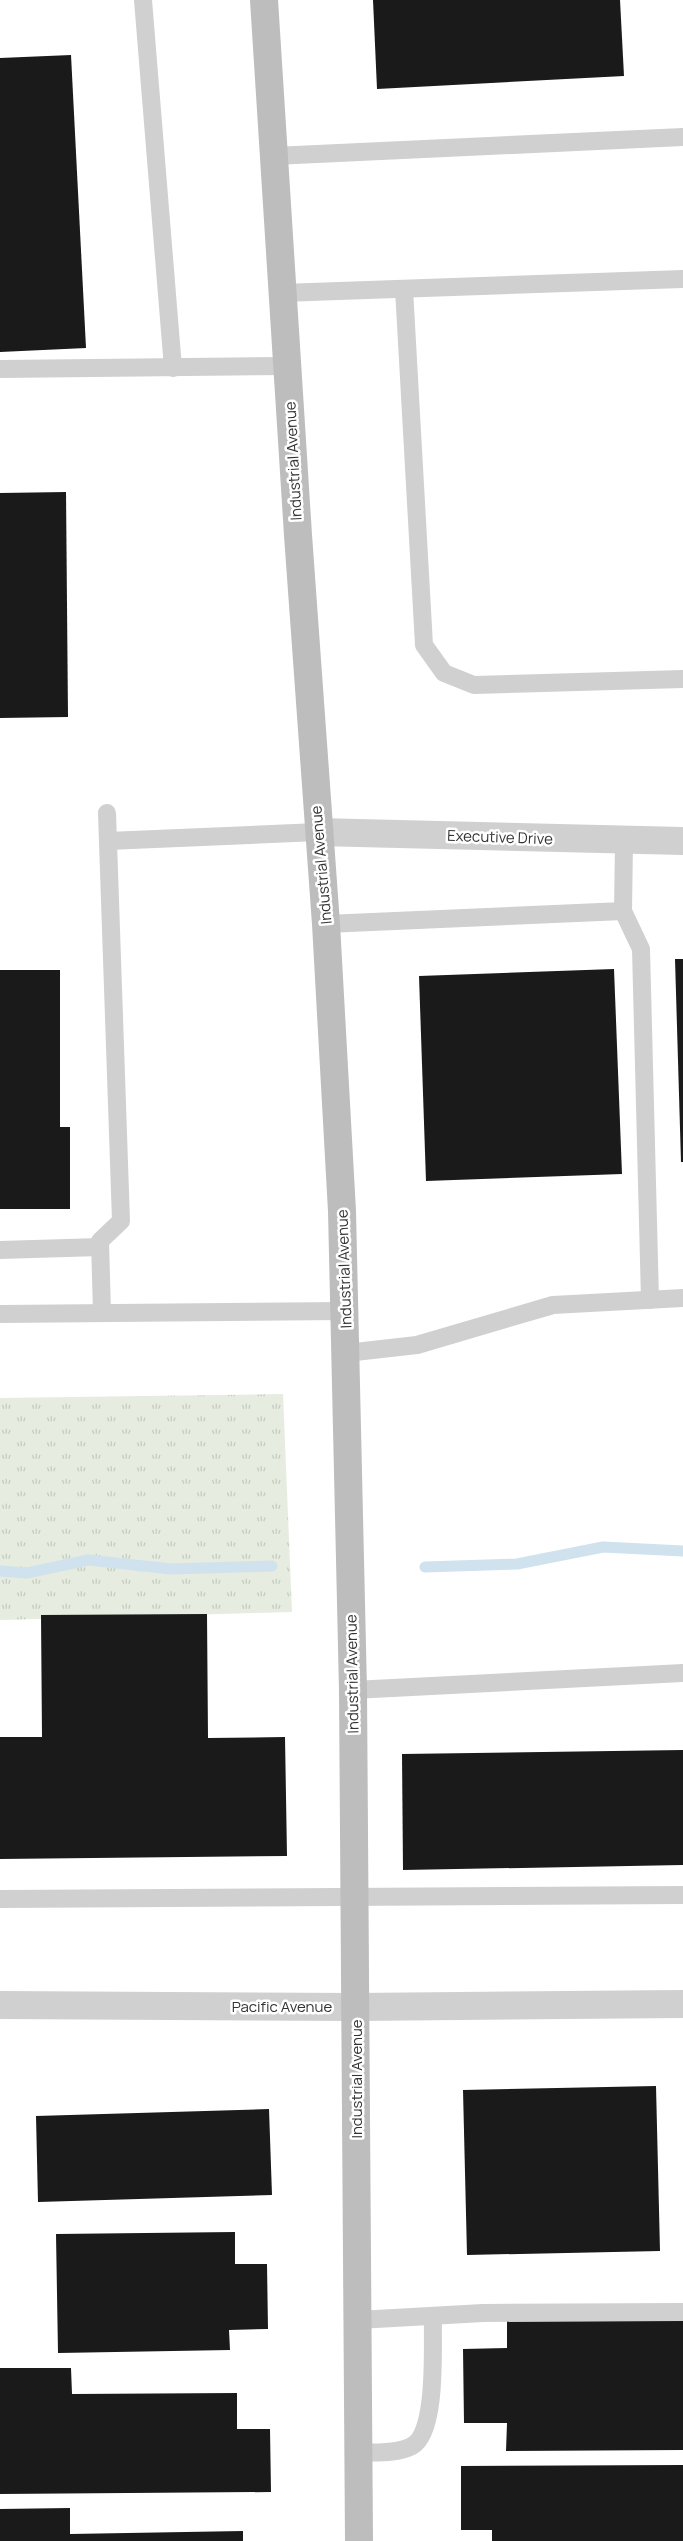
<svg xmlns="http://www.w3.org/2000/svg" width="683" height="2541" viewBox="0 0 683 2541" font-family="Manrope,sans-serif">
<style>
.grass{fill:url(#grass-tufts)}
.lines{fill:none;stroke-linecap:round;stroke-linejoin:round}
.stream{stroke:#cfe2ee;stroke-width:11}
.building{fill:#1a1a1a}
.lane{stroke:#d0d0d0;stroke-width:18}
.street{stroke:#d0d0d0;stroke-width:28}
.secondary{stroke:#bdbdbd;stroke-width:28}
.labels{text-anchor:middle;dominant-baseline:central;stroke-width:5;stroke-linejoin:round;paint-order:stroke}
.street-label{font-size:15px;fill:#333;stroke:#fff}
</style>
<defs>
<pattern id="grass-tufts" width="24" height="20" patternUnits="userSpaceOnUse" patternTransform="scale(1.25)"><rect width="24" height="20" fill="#e6ecdf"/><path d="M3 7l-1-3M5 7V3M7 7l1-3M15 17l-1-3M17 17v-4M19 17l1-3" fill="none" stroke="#c6cbc0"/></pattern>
</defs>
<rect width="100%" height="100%" fill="#fff"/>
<polygon class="grass" points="283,1394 292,1612 0,1620 0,1398"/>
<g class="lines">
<g class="stream">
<polyline points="425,1567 517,1564 603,1547 683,1551"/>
<polyline points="0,1571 27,1573 88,1560 171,1569 272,1566"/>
</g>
</g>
<g class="building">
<polygon points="373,0 620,0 624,76 377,89"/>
<polygon points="71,55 86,348 0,352 0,58"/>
<polygon points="66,492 68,717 0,718 0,493"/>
<polygon points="675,959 683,959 683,1162 681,1162"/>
<polygon points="614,969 622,1174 426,1181 419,976"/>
<polygon points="0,970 60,970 60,1127 70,1127 70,1209 0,1209"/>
<polygon points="207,1614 208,1738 285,1737 287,1856 0,1859 0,1737 42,1737 41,1615"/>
<polygon points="683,1750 683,1865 403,1870 402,1754"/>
<polygon points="656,2086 660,2251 467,2255 463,2090"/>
<polygon points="269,2109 272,2195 38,2202 36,2116"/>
<polygon points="235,2232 235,2264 267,2264 268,2329 229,2330 230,2350 58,2353 56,2234"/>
<polygon points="683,2319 683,2450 506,2451 507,2423 464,2423 463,2349 507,2348 507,2320"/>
<polygon points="0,2368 71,2368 72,2394 237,2393 237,2429 270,2429 271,2492 0,2494"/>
<polygon points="683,2465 683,2541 492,2541 492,2530 461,2530 461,2466"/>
<polygon points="70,2508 70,2534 243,2531 243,2541 0,2541 0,2509"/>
</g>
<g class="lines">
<g class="lane">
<polyline points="143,0 173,368"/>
<polyline points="274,156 683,137"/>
<polyline points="404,289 424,645 444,673 474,685 683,679"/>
<polyline points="282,293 683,279"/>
<polyline points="0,369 288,366"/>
<polyline points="108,841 318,832"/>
<polyline points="623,911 641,949 650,1300"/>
<polyline points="326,924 623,911 624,842"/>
<polyline points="0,1250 100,1247"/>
<polyline points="102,1313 100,1241 121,1221 107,813"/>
<polyline points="0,1314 346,1311"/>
<polyline points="346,1353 417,1345 553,1305 683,1298"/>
<polyline points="353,1690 683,1673"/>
<polyline points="0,1899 683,1895"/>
<polyline points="358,2320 483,2313 683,2312"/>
<path d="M359 2453C375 2452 397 2454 412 2446 438 2432 432 2343 433 2316"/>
</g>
<g class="street">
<polyline points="318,832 683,841"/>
<polyline points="0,2005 355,2007 683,2004"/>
</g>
<polyline class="secondary" points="264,0 298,535 326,924 342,1211 353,1690 359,2541"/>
</g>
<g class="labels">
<g class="street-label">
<text transform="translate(293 461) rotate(-93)">Industrial Avenue</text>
<text transform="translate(500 837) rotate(2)">Executive Drive</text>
<text transform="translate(321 865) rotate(-95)">Industrial Avenue</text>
<text transform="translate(344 1269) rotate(-92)">Industrial Avenue</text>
<text transform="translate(352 1674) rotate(-91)">Industrial Avenue</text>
<text x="282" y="2006">Pacific Avenue</text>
<text transform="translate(356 2079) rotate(-90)">Industrial Avenue</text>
</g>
</g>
</svg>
